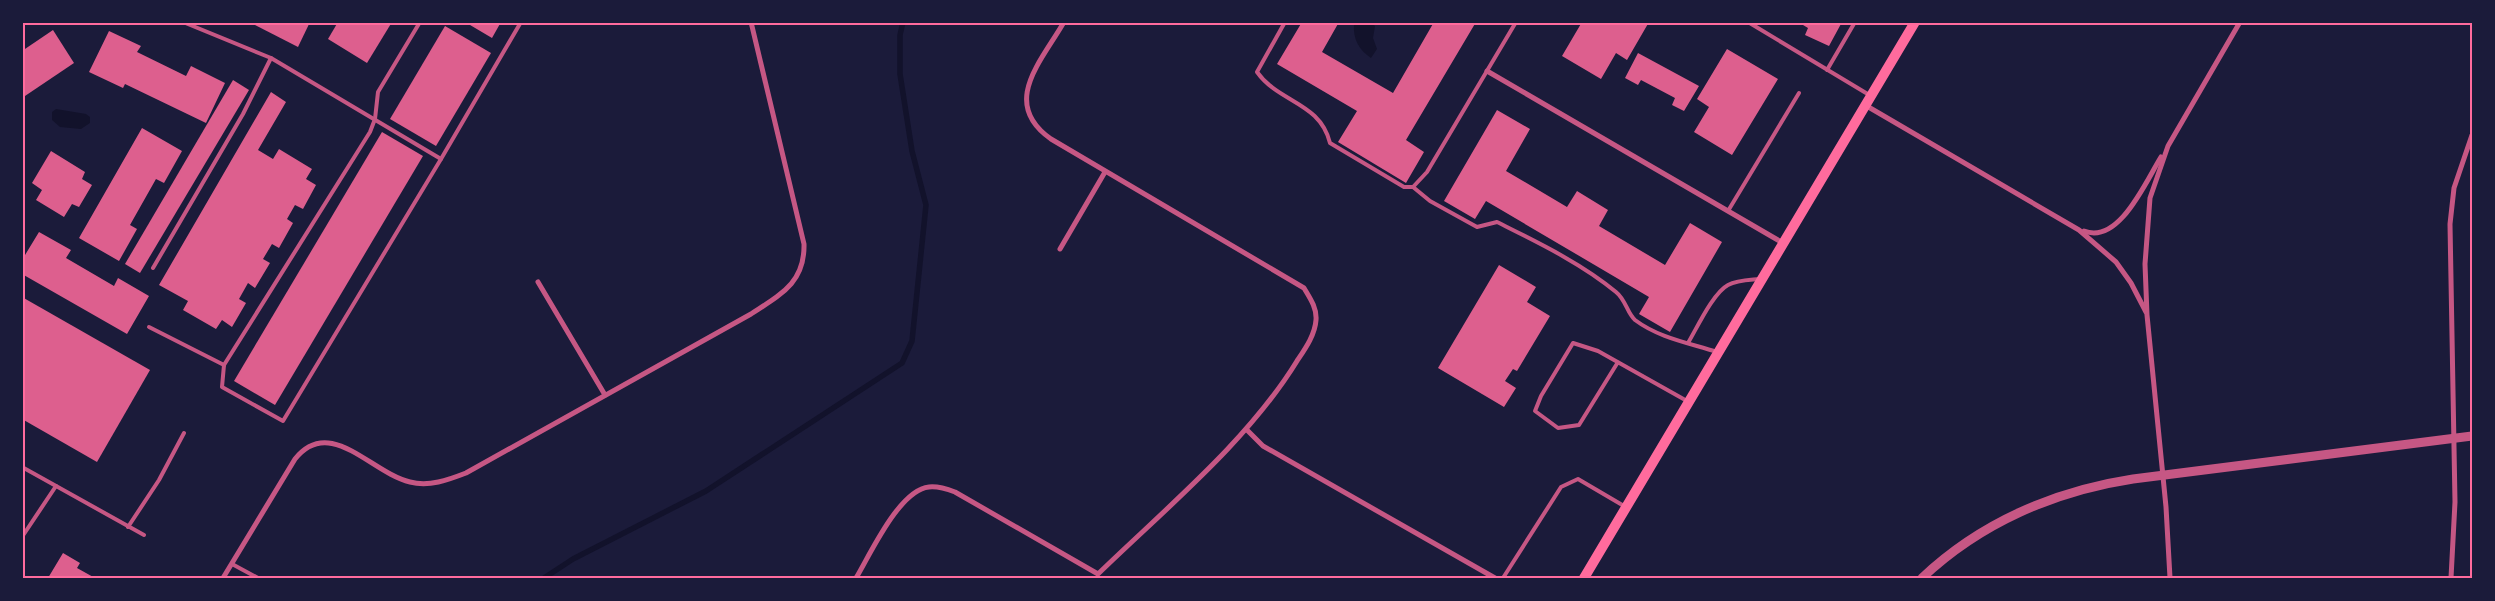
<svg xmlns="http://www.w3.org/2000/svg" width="2495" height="601" viewBox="0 0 2495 601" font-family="Karla,sans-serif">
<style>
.water{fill:#12122b}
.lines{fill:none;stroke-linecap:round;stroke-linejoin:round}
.stream{stroke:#12122b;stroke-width:5.5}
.building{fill:#dd5f8e}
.service{stroke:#c65784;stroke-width:4}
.minor{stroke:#c65784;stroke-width:5}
.tertiary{stroke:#c65784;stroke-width:9}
.secondary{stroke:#ff6b9d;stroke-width:10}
.neatline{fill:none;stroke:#ff6b9d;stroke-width:2}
</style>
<rect width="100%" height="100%" fill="#1b1b3a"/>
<g class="water">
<path d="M1357 23H1372L1375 26 1373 38 1377 49 1371 58C1359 50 1353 39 1354 25Z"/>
<polygon points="56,109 86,114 90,117 90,123 81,129 60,127 52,120 52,112"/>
</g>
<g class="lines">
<polyline class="stream" points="544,578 573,559 706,491 902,363 912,341 926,205 912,151 900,74 900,35 903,22"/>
</g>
<g class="building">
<polygon points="249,22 310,22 298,47"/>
<polygon points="338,22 392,22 367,63 328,39"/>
<polygon points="465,22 501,22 492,38"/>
<polygon points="1302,22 1339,22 1322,52 1393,93 1434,22 1476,22 1406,140 1424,152 1406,183 1338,142 1357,111 1277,64"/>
<polygon points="1582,22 1649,22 1627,60 1616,53 1601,79 1562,56"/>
<polygon points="1798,22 1842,22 1829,46 1805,35 1808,28"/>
<polygon points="445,26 491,53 436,146 390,119"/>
<polygon points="53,30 74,63 22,98 22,51"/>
<polygon points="109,31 141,46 137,52 186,76 191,66 225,83 206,123 125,84 123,88 89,72"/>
<polygon points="1727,49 1778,79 1732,155 1694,132 1709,107 1697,99"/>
<polygon points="1638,53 1699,86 1684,111 1672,105 1675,98 1641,80 1638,85 1625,78"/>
<polygon points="233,80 249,90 140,273 125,264"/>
<polygon points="271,92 286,102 258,150 273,159 279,149 312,169 306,179 316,185 303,209 295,205 287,219 293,223 279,248 272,244 263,259 270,263 255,288 248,283 239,299 246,303 232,327 222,320 216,329 183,310 188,301 159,285"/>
<polygon points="1497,110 1530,129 1506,171 1567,207 1577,191 1608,210 1599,226 1665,265 1690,223 1722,242 1670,332 1639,314 1649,297 1486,201 1475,219 1444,201"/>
<polygon points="142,128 182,151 164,183 156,179 130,225 137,229 119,261 79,238"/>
<polygon points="382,132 423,156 275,405 234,381"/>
<polygon points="51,151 85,172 82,179 92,185 79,207 72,204 64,217 36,200 42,190 32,183"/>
<polygon points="39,232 71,250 66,258 114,286 118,278 149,296 127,334 22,274 22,260"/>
<polygon points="1499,265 1536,287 1527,302 1550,316 1517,371 1513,369 1505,381 1516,388 1504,407 1438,368"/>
<polygon points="22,297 150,370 97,462 22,419"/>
<polygon points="63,553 80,563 77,568 95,578 48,578"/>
</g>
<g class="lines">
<g class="service">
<polyline points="183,22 271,58 441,159 521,22"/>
<polyline points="420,22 378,92 375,119 370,132 224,365 222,387 283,421 441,159"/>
<path d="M1285 22 1257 72C1279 103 1320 102 1330 143L1404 187H1413L1427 172 1516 22"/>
<polyline points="1748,22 1871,96"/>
<polyline points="1827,70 1855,22"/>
<path d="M1413 187 1430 201 1477 227 1497 222C1537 242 1581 263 1616 292 1626 300 1627 313 1635 320 1659 338 1689 343 1717 352"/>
<polyline points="1728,211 1799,93"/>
<polyline points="153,268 243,114 271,58"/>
<polyline points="149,327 224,365"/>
<path d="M1688 343C1697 328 1713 293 1728 285 1737 280 1749 280 1759 279"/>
<polyline points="1618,362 1579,425 1558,428 1535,411 1541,396 1573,343 1598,351 1687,401"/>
<polyline points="22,467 144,535"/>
<polyline points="128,527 159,480 184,433"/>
<polyline points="22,537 56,486"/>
<polyline points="232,564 258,578"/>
<polyline points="1503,578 1561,487 1578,479 1624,506"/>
</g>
<g class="minor">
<polyline points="1487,71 1783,243"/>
<polyline points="1865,105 2079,230 2116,262 2131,283 2146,312"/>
<path d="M2084 231C2119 245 2146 181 2161 157"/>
<polyline points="1060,249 1105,172"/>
<polyline points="538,282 605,395"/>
<polyline points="1247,430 1263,446 1495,578"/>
<path d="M223 578 295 459C330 415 371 473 410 482 429 487 448 480 466 473L751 314C780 295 805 283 804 244L751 22"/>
<path d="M856 578C870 555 899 490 929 487 938 486 947 489 955 492L1098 574C1166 508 1248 441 1297 361 1305 349 1315 335 1316 320 1317 308 1310 298 1304 288L1051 139C1000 103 1041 62 1064 22"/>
<polyline points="2170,578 2166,507 2147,315 2145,264 2150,198 2168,146 2240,22"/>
<polyline points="2451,578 2455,502 2450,224 2454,188 2472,135"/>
</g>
<path class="tertiary" d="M1922 578C1980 523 2054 491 2133 479L2472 436"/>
<polyline class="secondary" points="1584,578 1915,22"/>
</g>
<rect width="2495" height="601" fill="none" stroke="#1b1b3a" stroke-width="48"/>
<rect x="24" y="24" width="2447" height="553" class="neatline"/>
</svg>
